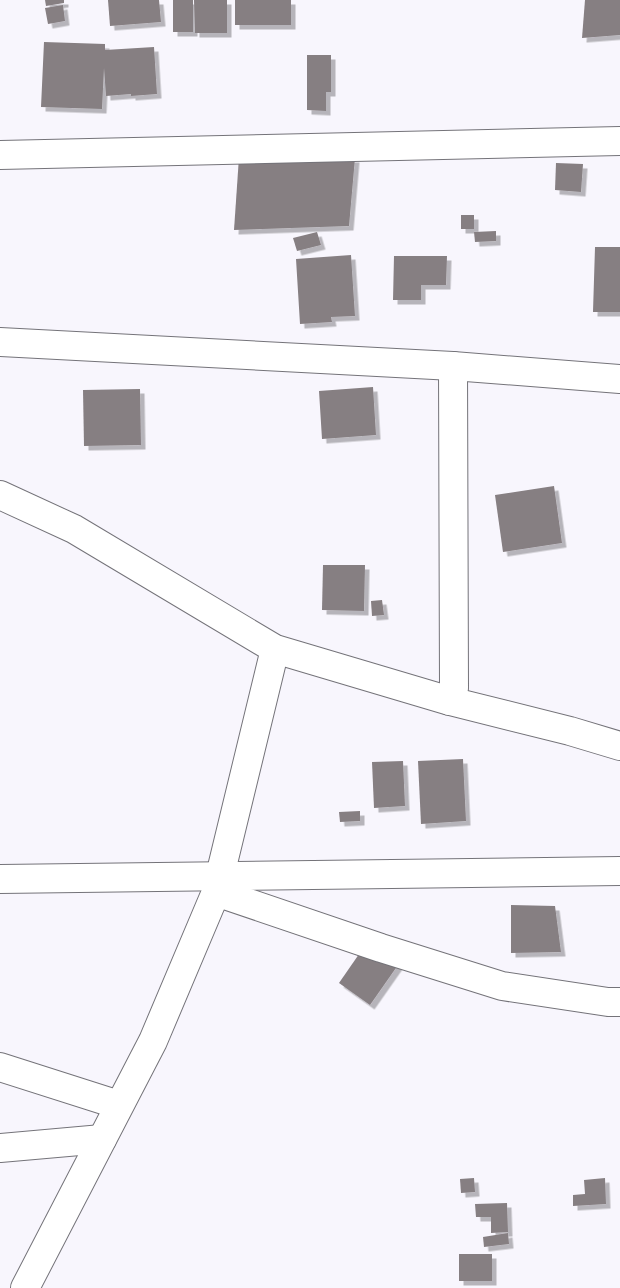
<svg xmlns="http://www.w3.org/2000/svg" width="620" height="1288" viewBox="0 0 620 1288" font-family="'Libre Baskerville',serif">
<style>
.building{fill:#867f82;filter:url(#shadow)}
.lines{fill:none;stroke-linecap:round;stroke-linejoin:round}
.minor-casing{stroke:#747379;stroke-width:30}
.minor{stroke:#fff;stroke-width:28}
</style>
<defs>
<filter id="shadow"><feDropShadow dx="4.5" dy="4.5" stdDeviation="0" flood-color="#0004"/></filter>
</defs>
<rect width="100%" height="100%" fill="#f8f6fd"/>
<g class="building">
<polygon points="45,0 64,0 64,3 46,6"/>
<polygon points="108,0 159,0 161,22 110,26"/>
<rect x="173" y="0" width="20" height="32"/>
<polygon points="194,0 227,0 227,33 195,33"/>
<rect x="235" y="0" width="56" height="25"/>
<polygon points="585,0 620,0 620,35 582,38"/>
<polygon points="63,5 65,21 48,24 45,8"/>
<polygon points="44,42 105,44 105,50 154,47 157,94 131,96 131,94 106,96 104,68 102,109 41,107"/>
<polygon points="307,55 331,55 331,92 326,92 326,111 307,110"/>
<polygon points="239,157 355,158 349,226 234,230"/>
<polygon points="556,163 583,164 581,192 555,190"/>
<rect x="461" y="215" width="13" height="14"/>
<polygon points="496,231 496,241 475,242 474,232"/>
<polygon points="317,232 321,245 297,251 293,238"/>
<polygon points="595,247 620,247 620,312 593,312"/>
<polygon points="351,255 355,316 331,317 332,322 300,324 296,259"/>
<polygon points="394,256 447,256 446,285 421,285 421,300 393,300"/>
<polygon points="373,387 376,435 322,439 319,391"/>
<polygon points="140,389 141,445 84,446 83,390"/>
<polygon points="554,486 562,543 503,552 495,495"/>
<polygon points="323,565 365,565 364,611 322,610"/>
<polygon points="382,600 384,615 372,616 371,601"/>
<polygon points="463,759 466,821 421,824 418,761"/>
<polygon points="403,761 405,806 374,808 372,762"/>
<polygon points="360,811 360,821 340,822 339,812"/>
<polygon points="511,905 555,906 561,952 511,953"/>
<polygon points="366,944 398,965 370,1005 339,983"/>
<polygon points="474,1178 475,1192 461,1193 460,1179"/>
<polygon points="605,1178 606,1204 573,1206 573,1195 585,1194 584,1180"/>
<polygon points="507,1203 508,1232 491,1233 491,1217 476,1217 475,1204"/>
<polygon points="508,1233 509,1244 484,1247 483,1237"/>
<rect x="459" y="1254" width="33" height="27"/>
</g>
<g class="lines">
<defs>
<g id="minor">
<polyline points="0,155 620,141"/>
<polyline points="0,342 453,366 620,379"/>
<polyline points="0,495 74,529 275,649 450,701 570,731 620,746"/>
<polyline points="450,701 454,688 453,366"/>
<polyline points="0,879 620,871"/>
<polyline points="216,892 381,948 502,986 608,1002 620,1002"/>
<polyline points="0,1067 119,1105"/>
<polyline points="0,1148 102,1139"/>
<polyline points="25,1288 153,1041 216,892 275,649"/>
</g>
</defs>
<use href="#minor" class="minor-casing"/>
<use href="#minor" class="minor"/>
</g>
</svg>
